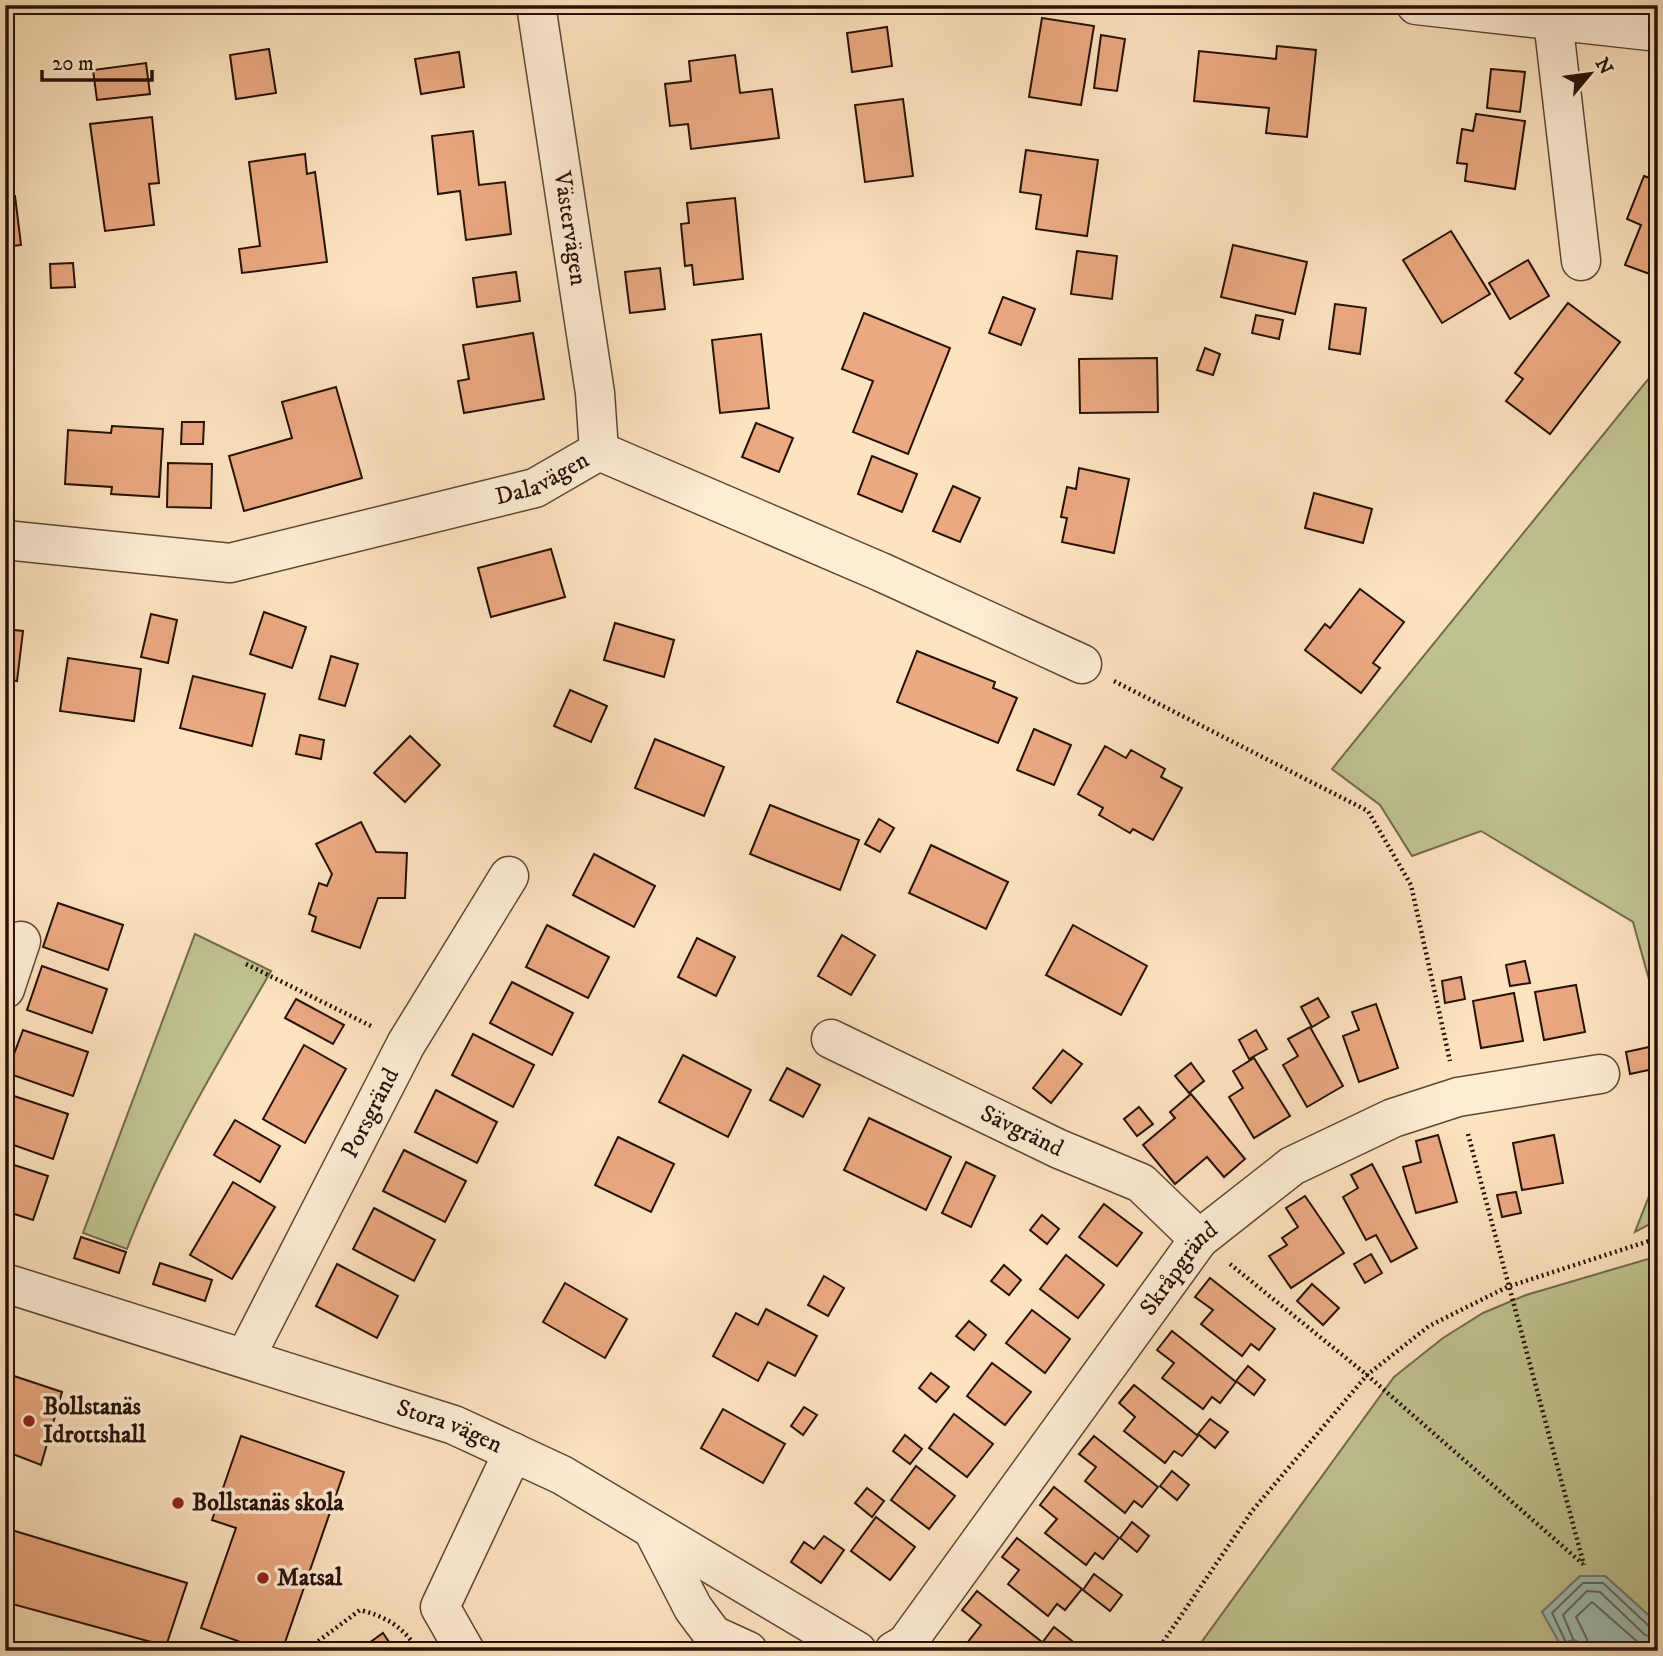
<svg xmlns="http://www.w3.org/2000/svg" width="1663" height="1656" viewBox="0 0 1663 1656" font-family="'IM FELL DW Pica',serif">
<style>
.green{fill:#c0c391;stroke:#736a4c;stroke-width:2}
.water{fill:#9fbeb5;stroke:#6f7970;stroke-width:2}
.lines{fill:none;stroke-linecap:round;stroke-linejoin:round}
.shore{stroke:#62685e;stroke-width:2}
.stream{stroke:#6f7970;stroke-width:10}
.building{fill:#eba982;stroke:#261108;stroke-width:2}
.minor-casing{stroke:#5c4636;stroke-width:41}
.path{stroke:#261108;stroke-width:4.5;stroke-dasharray:2 3.5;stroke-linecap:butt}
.minor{stroke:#feedd5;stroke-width:38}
.poi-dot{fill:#8f2418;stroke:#feedd5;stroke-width:2.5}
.labels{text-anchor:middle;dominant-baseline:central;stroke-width:7;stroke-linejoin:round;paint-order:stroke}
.street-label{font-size:24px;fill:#261108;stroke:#feedd5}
.poi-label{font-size:24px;font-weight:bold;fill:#261108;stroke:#feedd5;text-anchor:start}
</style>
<rect width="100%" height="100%" fill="#fde3bf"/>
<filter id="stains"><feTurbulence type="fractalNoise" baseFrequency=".00286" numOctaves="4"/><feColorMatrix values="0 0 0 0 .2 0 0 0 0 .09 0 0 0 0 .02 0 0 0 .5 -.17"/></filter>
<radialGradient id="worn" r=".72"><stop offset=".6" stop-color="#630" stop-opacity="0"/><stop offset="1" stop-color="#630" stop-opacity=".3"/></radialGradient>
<g class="green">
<polygon points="1658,367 1658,1012 1633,922 1481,831 1412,856 1380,805 1332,769"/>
<path d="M195 934 271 971C218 1063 165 1149 127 1249L83 1233Z"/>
<polygon points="1658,1173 1658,1220 1635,1232"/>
<polygon points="1658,1256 1658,1640 1654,1620 1605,1576 1580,1576 1543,1612 1564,1651 1195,1651 1394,1377 1443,1338 1483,1313 1526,1295"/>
</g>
<polygon class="water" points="1580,1576 1605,1576 1654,1620 1658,1651 1564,1651 1542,1612"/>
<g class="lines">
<g class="shore">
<polyline points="1570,1651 1552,1613 1583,1583 1603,1583 1650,1627 1658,1629"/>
<polyline points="1578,1651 1563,1615 1587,1591 1600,1592 1645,1635 1658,1638"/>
<polyline points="1589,1651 1587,1639 1576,1617 1592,1602 1639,1643 1658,1648"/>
</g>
<polyline class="stream" points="1548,1651 1574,1644"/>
</g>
<g class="building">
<polygon points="1042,18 1094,26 1081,105 1029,97"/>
<polygon points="887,27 892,66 852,72 847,33"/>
<polygon points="1101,35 1125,39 1117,91 1094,88"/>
<polygon points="1277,46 1316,50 1307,137 1266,133 1269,108 1194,101 1199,51 1276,59"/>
<polygon points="269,49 276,93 236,99 230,55"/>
<polygon points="459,52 464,87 421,94 415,59"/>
<polygon points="735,55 740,93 772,89 779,138 691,149 688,124 670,126 665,84 691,81 689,61"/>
<polygon points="146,63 150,94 97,100 93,70"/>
<polygon points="1491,69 1525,72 1520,112 1487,108"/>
<polygon points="903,99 913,176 865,182 855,105"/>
<polygon points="1476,114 1525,121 1515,189 1465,181 1467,164 1457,163 1462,129 1473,131"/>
<polygon points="152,117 159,183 149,184 154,225 105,231 90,124"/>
<polygon points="473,131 479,185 505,182 511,234 466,240 460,191 438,194 432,136"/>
<polygon points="1026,150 1098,160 1087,236 1036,229 1041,195 1020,192"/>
<polygon points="305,154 307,174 315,172 327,262 242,273 239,249 260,246 249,162"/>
<polygon points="1644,176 1658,181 1658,277 1625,265 1641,225 1627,219"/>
<polygon points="15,196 21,245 5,247 5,197"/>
<polygon points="735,198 743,279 694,285 692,265 685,266 681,224 689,223 687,203"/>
<polygon points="1451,231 1490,294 1442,323 1403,260"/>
<polygon points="1233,245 1307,262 1295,314 1221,297"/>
<polygon points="1077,251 1117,256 1112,299 1071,294"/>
<polygon points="1528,260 1549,296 1510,319 1489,283"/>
<polygon points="73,263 75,287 51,288 50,264"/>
<polygon points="660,268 665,309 630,313 625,272"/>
<polygon points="516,272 520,301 477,307 473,278"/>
<polygon points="1003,297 1035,309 1021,345 989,333"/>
<polygon points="1568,303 1620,342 1550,434 1506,401 1523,379 1515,373"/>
<polygon points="1335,304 1366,308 1360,354 1329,349"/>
<polygon points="864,313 950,348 908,454 853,432 873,381 842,369"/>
<polygon points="1256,315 1283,320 1279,339 1252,333"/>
<polygon points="533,333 544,399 464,413 458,381 469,379 463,345"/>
<polygon points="761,334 769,408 720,413 712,340"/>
<polygon points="1205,348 1220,354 1213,375 1197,370"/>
<polygon points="1157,358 1158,412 1080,413 1079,359"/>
<polygon points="5,364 10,364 5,392"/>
<polygon points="336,387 362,478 244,511 229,456 292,438 282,402"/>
<polygon points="182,422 204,422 203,444 181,444"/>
<polygon points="756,423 793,438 779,472 742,457"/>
<polygon points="112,426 163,429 159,497 111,494 112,487 65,484 68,430 111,433"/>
<polygon points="872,456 917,474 902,512 858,494"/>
<polygon points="168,463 212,464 211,508 167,507"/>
<polygon points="1079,468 1129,479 1114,553 1062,542 1067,518 1061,517 1067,487 1076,489"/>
<polygon points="953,486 980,498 960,542 933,531"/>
<polygon points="1314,493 1372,509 1363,543 1305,528"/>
<polygon points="551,549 565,597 491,617 478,568"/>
<polygon points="1360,589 1404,622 1373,663 1380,668 1361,693 1305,650 1325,624 1330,628"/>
<polygon points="264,612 306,627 292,668 250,654"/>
<polygon points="151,614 177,620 168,663 141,657"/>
<polygon points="615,623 674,640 664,677 604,660"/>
<polygon points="5,629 23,631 17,681 5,679"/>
<polygon points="917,651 995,682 993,688 1017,698 998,743 897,702"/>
<polygon points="331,656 358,664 345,706 319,699"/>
<polygon points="68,658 141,669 134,721 60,711"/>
<polygon points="193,676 265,694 252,746 180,728"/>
<polygon points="570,690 607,706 591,742 554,726"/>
<polygon points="1034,729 1071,745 1054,785 1017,770"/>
<polygon points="300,735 324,740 321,759 296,754"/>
<polygon points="410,736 440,765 405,802 374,773"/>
<polygon points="655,739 724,767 704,816 635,788"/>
<polygon points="1105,746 1126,758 1131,750 1165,769 1161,777 1182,788 1153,840 1133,829 1130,833 1099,815 1103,808 1078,794"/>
<polygon points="770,805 859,840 840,890 750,854"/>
<polygon points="879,819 894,828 880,852 865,844"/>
<polygon points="361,822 376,852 407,853 405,898 378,898 360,948 312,931 316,917 309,914 319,883 327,886 332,874 316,844"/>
<polygon points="931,845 1008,882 986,929 909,893"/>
<polygon points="594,854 655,886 634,927 573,895"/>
<polygon points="58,903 123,925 108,970 43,947"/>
<polygon points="547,925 609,957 588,998 526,967"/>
<polygon points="1073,925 1147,966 1121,1015 1046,975"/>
<polygon points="842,935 875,955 851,995 818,976"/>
<polygon points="697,938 735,957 716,996 678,977"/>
<polygon points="1525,961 1530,983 1510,986 1506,965"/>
<polygon points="42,966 107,989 92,1033 27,1010"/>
<polygon points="1461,977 1465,999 1445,1003 1442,981"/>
<polygon points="512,982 573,1013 552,1055 490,1023"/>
<polygon points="1576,985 1585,1032 1544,1040 1535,992"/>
<polygon points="1514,993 1523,1041 1481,1048 1473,1001"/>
<polygon points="1318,998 1329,1017 1312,1027 1301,1007"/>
<polygon points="296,999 344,1025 333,1044 285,1018"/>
<polygon points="1376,1004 1398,1068 1359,1082 1343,1036 1359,1030 1352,1012"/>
<polygon points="1310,1027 1343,1086 1307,1107 1283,1065 1298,1056 1288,1039"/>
<polygon points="23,1030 88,1052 73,1096 7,1073"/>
<polygon points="1256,1030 1267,1049 1249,1059 1239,1040"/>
<polygon points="473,1034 534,1065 513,1107 452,1075"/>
<polygon points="304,1045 346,1069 305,1143 263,1119"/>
<polygon points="1658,1045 1658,1068 1630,1074 1626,1052"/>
<polygon points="1063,1050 1082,1064 1051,1103 1033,1088"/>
<polygon points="683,1055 751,1090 728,1137 659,1102"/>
<polygon points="1254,1058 1290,1116 1254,1138 1229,1097 1243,1088 1233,1071"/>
<polygon points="1191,1063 1204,1081 1189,1093 1175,1076"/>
<polygon points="787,1068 820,1085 803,1117 770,1100"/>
<polygon points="436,1090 497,1122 477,1163 415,1132"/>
<polygon points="5,1093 68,1114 53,1159 5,1142"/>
<polygon points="1191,1094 1245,1159 1224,1177 1207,1157 1175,1184 1143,1145 1175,1118 1170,1112"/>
<polygon points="1139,1107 1153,1124 1137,1136 1124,1119"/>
<polygon points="869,1118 951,1157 926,1210 844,1170"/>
<polygon points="235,1120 280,1146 260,1182 214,1155"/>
<polygon points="1438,1135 1457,1202 1416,1213 1403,1167 1421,1162 1416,1141"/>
<polygon points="1554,1135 1563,1183 1522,1190 1513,1143"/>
<polygon points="618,1137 674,1164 651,1212 595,1185"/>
<polygon points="404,1150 466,1181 445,1222 383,1191"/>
<polygon points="5,1162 48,1176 33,1220 5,1211"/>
<polygon points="966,1162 995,1176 971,1227 942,1213"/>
<polygon points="1372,1164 1417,1248 1391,1262 1376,1235 1366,1240 1343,1197 1358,1188 1351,1175"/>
<polygon points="233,1182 275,1207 232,1279 190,1255"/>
<polygon points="1516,1192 1521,1213 1502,1217 1497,1195"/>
<polygon points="1305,1196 1344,1253 1291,1288 1269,1256 1287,1245 1282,1238 1298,1227 1286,1208"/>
<polygon points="1104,1204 1142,1233 1117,1266 1079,1237"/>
<polygon points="374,1208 435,1240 414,1281 353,1249"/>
<polygon points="1042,1215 1059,1229 1047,1244 1030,1230"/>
<polygon points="81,1237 126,1252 119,1273 74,1258"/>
<polygon points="1371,1254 1382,1273 1365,1283 1354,1264"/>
<polygon points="1066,1255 1104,1285 1078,1318 1040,1289"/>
<polygon points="160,1263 212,1280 205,1301 153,1284"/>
<polygon points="337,1264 398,1296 377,1338 316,1306"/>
<polygon points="1004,1265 1021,1280 1009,1295 991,1281"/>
<polygon points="824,1276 844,1288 828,1316 808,1305"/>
<polygon points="1210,1278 1275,1329 1259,1350 1251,1344 1242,1356 1201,1324 1213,1310 1195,1297"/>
<polygon points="565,1283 627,1319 605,1358 543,1322"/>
<polygon points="1312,1284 1339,1308 1323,1325 1297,1301"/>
<polygon points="766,1309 817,1336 795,1376 768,1362 758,1381 713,1356 736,1313 758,1325"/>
<polygon points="1032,1310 1070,1339 1045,1373 1006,1343"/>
<polygon points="969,1321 986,1335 974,1350 956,1336"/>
<polygon points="1172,1331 1236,1382 1220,1403 1212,1397 1203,1409 1162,1378 1174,1363 1157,1350"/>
<polygon points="992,1363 1031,1392 1005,1425 967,1396"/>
<polygon points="1248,1366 1265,1380 1254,1395 1236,1381"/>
<polygon points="5,1373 62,1392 41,1465 5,1451"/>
<polygon points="931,1373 949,1387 936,1402 919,1388"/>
<polygon points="1134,1385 1198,1436 1182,1456 1174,1451 1165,1463 1124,1431 1135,1417 1119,1403"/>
<polygon points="804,1407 817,1415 803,1435 791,1426"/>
<polygon points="723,1409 785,1444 763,1483 701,1448"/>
<polygon points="954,1414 993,1444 967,1477 929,1448"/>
<polygon points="1210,1419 1228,1432 1215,1448 1198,1434"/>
<polygon points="905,1435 922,1449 910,1464 893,1451"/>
<polygon points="241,1436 344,1472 282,1651 266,1651 201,1628 236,1528 212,1520"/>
<polygon points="1094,1436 1158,1487 1142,1507 1134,1501 1125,1513 1085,1481 1096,1467 1079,1454"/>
<polygon points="916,1466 955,1496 929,1529 891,1500"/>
<polygon points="1172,1471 1189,1485 1177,1500 1160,1486"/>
<polygon points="1054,1487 1119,1538 1103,1559 1095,1553 1086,1565 1045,1533 1057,1519 1040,1505"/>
<polygon points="867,1488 884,1501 872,1517 855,1503"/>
<polygon points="876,1517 915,1547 890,1580 851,1551"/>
<polygon points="1132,1522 1149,1536 1137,1552 1120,1538"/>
<polygon points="5,1528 187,1583 166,1646 5,1602"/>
<polygon points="824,1536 844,1550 821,1583 791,1562 804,1542 814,1549"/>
<polygon points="1017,1538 1082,1589 1065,1610 1057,1604 1048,1616 1008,1584 1019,1570 1002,1557"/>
<polygon points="1094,1574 1122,1595 1110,1611 1083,1590"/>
<polygon points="977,1591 1042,1642 1035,1651 961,1651 981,1625 962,1610"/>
<polygon points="1054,1627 1072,1641 1064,1651 1053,1651 1042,1643"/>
<polygon points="383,1633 395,1651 358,1651"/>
</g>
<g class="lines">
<defs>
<g id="minor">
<path id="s1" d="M536 5 595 393 599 451"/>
<polyline points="1416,5 1658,32"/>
<polyline points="1553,20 1581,261"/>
<path id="s2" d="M5 540 230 563 535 488 599 451 881 572 1082 664"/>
<polyline points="5,989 21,941"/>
<path id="s3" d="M831 1039 1059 1149 1141 1183 1199 1239"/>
<path id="s4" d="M5 1283 454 1425 562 1475 857 1651"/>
<path id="s5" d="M245 1358 406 1044 509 876"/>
<polyline points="654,1532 693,1608 713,1635 717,1651"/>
<polyline points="713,1635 748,1651"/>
<polyline points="465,1651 440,1607 513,1452"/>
<path id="s6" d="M894 1651 906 1644 1199 1239 1292 1166 1393 1118 1458 1097 1600 1074"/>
</g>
</defs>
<use href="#minor" class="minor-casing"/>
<g class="path">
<polyline points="1114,681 1368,811 1411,885 1450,1061"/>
<polyline points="246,964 373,1027"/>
<polyline points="1468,1134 1584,1565"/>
<polyline points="1230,1264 1367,1375 1583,1564"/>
<path d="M305 1651 360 1610C383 1616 399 1624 414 1644"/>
<polyline points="1157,1651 1252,1511 1367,1375 1429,1326 1507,1287 1658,1238"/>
</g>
<use href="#minor" class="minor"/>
</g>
<g class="poi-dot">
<circle cx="29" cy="1421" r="7"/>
<circle cx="178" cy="1503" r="7"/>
<circle cx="263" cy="1578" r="7"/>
</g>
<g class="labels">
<g class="street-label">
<text stroke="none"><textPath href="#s1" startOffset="226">Västervägen</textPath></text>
<text stroke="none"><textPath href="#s2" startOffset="550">Dalavägen</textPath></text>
<text stroke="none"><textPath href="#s5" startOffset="275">Porsgränd</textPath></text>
<text stroke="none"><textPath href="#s3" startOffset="212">Sävgränd</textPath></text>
<text stroke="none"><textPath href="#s6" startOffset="478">Skråpgränd</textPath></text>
<text stroke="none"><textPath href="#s4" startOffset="467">Stora vägen</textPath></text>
</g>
<g class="poi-label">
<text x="43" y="1407">Bollstanäs<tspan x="43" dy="28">Idrottshall</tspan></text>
<text x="192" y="1503">Bollstanäs skola</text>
<text x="277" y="1578">Matsal</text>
</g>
</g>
<rect width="1663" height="1656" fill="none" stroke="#fde3bf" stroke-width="28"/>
<rect x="7" y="7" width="1649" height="1642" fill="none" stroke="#261108" stroke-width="3.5"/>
<rect x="14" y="14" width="1635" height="1628" fill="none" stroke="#261108" stroke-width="2"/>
<g transform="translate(1590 74) rotate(61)" stroke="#feedd5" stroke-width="5" paint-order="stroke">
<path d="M0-5L12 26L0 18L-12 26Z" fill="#261108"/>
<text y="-10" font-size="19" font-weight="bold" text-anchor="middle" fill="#261108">N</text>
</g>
<path d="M42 70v10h110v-10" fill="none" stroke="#261108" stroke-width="3.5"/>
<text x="52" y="70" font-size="21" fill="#261108" stroke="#feedd5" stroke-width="5" paint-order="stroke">20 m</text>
<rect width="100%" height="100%" filter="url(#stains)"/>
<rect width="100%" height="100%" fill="url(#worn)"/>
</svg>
